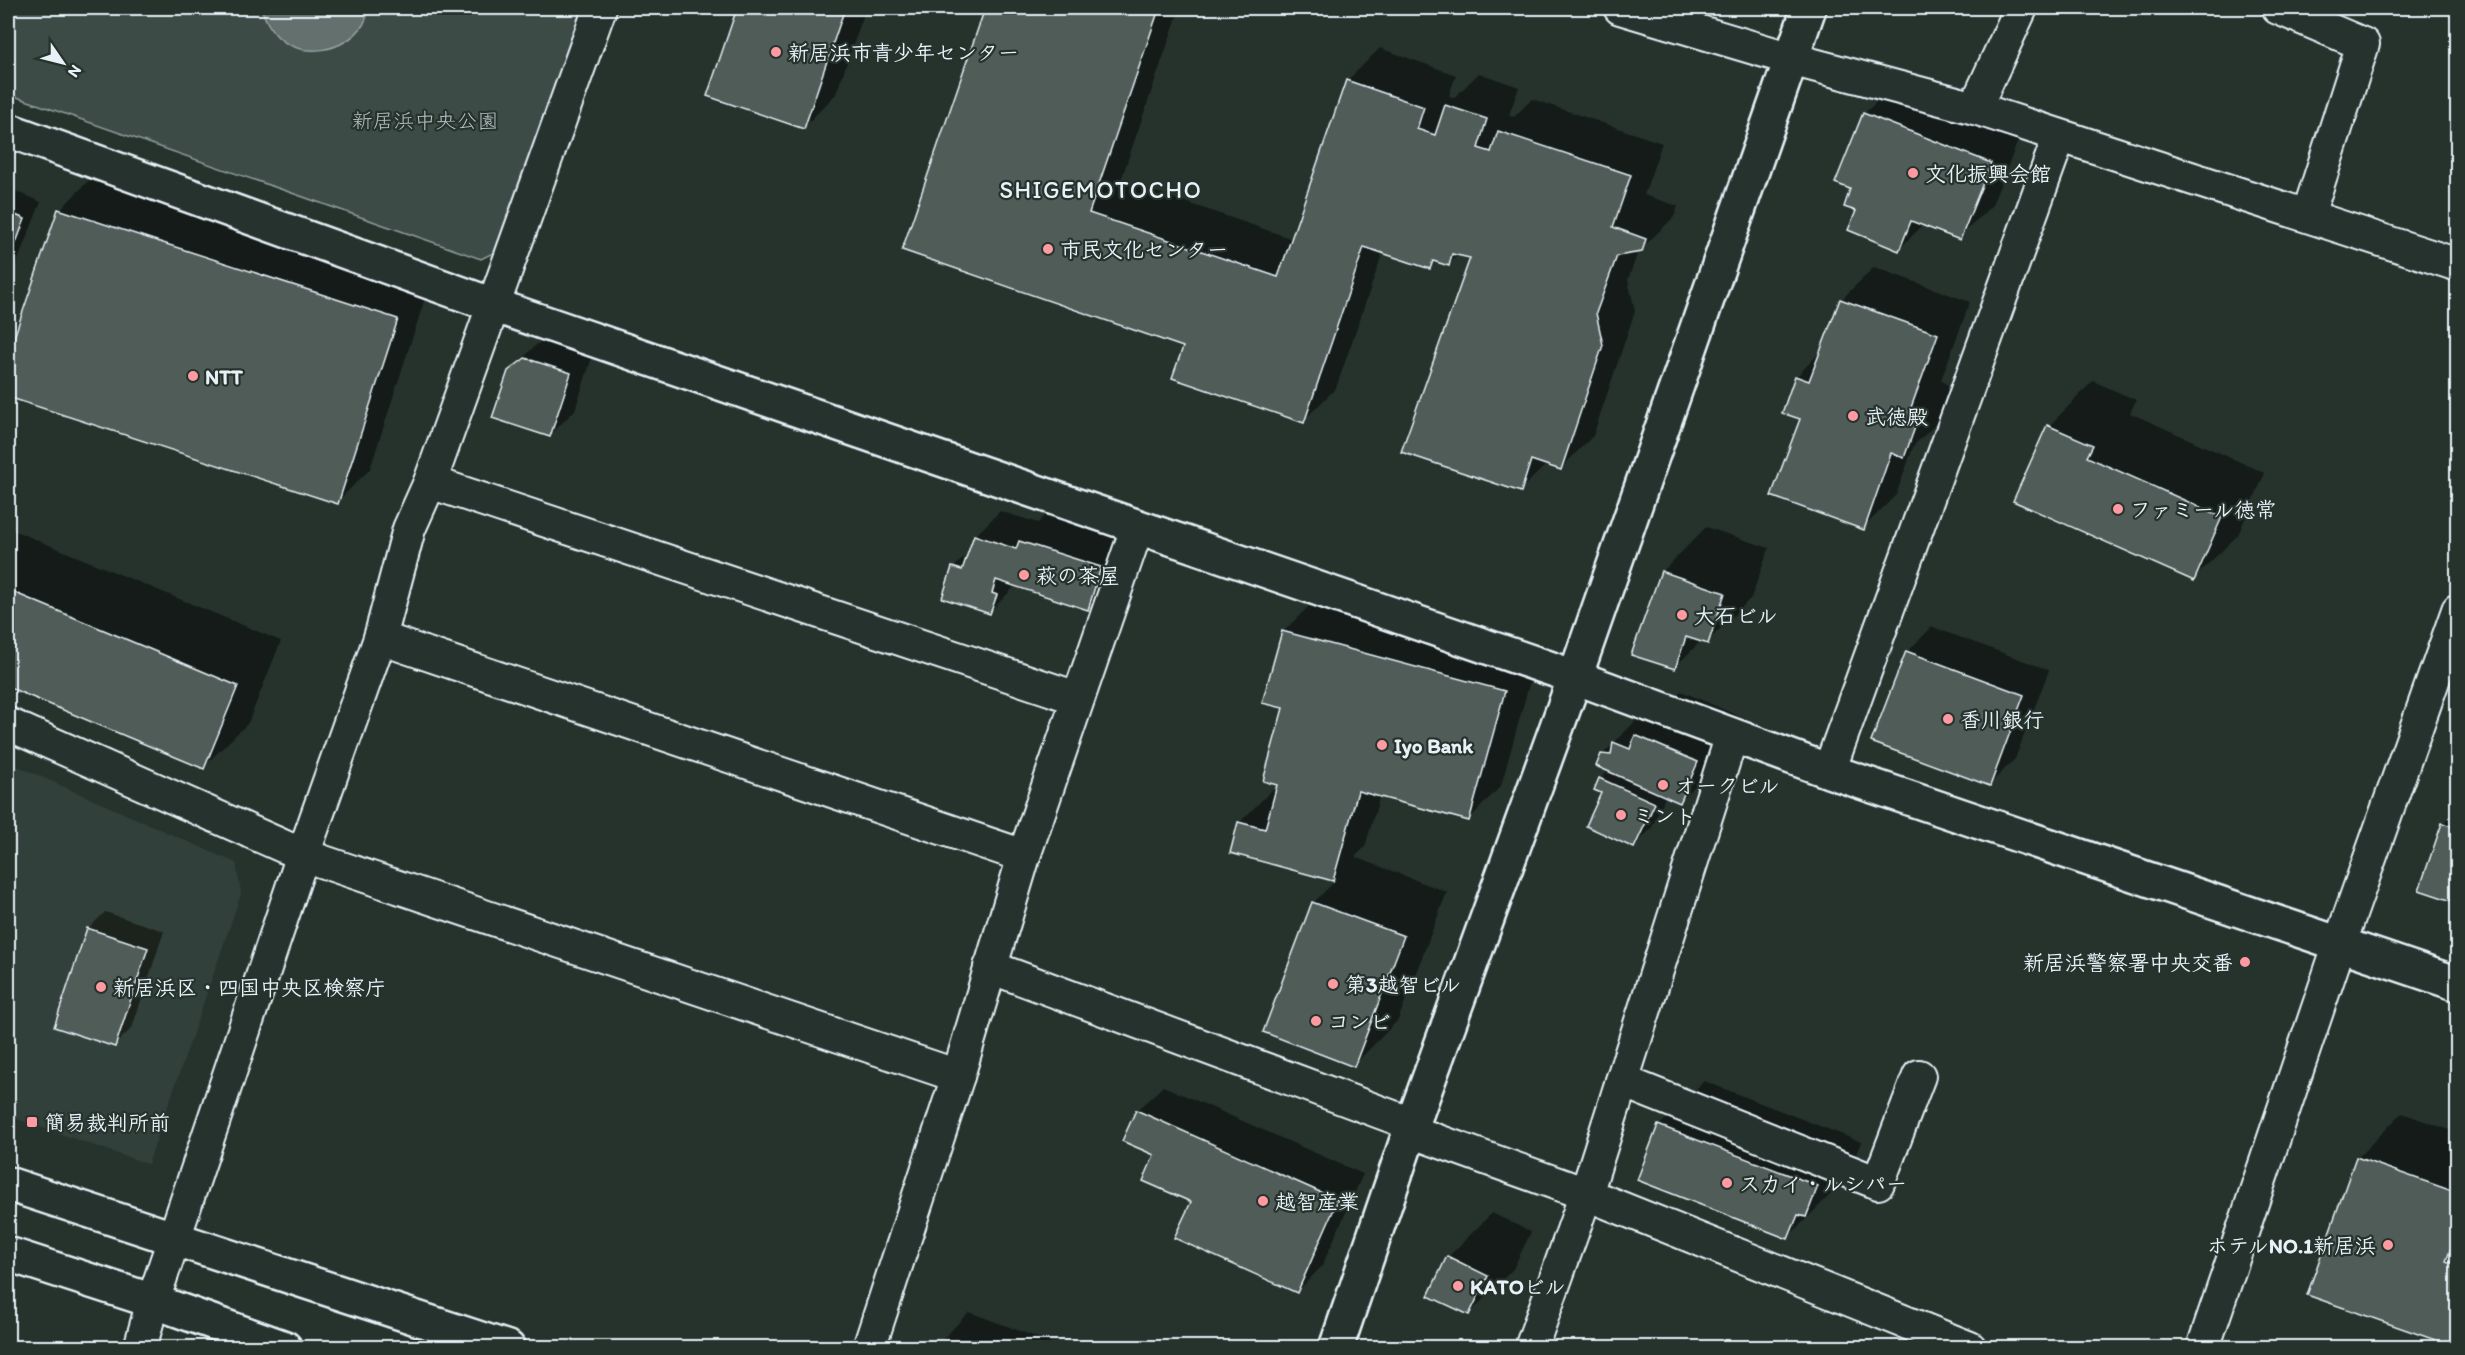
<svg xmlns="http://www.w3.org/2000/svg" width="2465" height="1355" viewBox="0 0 2465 1355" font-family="Itim,'Klee One',sans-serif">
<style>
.built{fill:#333f3a}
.green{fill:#3e4b47;stroke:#939ea0;stroke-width:1.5}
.water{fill:#636f6d;stroke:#98a3a5;stroke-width:1.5}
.shadow{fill:#0007}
.building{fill:#505c59;stroke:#e8f1f8;stroke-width:1.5}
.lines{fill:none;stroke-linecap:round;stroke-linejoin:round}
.minor-casing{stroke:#e8f1f8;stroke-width:36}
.tertiary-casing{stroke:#e8f1f8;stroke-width:38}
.minor{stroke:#26332d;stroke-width:32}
.tertiary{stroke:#26332d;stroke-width:33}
.poi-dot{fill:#ff9aa2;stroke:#26332d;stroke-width:2}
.labels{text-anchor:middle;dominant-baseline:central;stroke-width:4.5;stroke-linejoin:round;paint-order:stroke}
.poi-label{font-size:21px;font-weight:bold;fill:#e8f1f8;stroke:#26332d;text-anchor:start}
.park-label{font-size:21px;fill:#b5bfc3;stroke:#26332d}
.quarter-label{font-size:24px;letter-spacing:1.5px;fill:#e8f1f8;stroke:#26332d}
</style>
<rect width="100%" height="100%" fill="#26332d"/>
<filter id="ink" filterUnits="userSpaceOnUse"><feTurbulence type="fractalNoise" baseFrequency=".0167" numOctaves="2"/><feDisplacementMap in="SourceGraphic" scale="12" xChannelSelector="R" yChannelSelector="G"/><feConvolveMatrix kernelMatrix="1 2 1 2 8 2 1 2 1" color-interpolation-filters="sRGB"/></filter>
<g filter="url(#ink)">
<polygon class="built" points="8,762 236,863 241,894 148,1164 8,1116"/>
<polygon class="green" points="8,8 582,8 501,249 481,259 8,94"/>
<path class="water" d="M261 8H370C368 13 366 20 363 25 345 52 301 60 277 36 269 28 265 18 261 8Z"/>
<g class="shadow">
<polygon points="739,8 866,8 836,94 804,127 709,95"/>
<polygon points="987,8 1180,8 1121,180 1293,239 1347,81 1380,48 1456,75 1449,96 1454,98 1479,73 1519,87 1509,115 1514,117 1532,99 1662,143 1644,195 1678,206 1674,217 1638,252 1628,280 1635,311 1593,436 1560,469 1547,464 1520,490 1472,257 1459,254 1449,264 1437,260 1430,268 1383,252 1336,388 1303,421 1185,346 904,249"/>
<polygon points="1897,81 2022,131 1992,205 1959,238 1924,224 1899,249 1858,210 1852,188 1864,114"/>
<polygon points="92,177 429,286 370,469 337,502 8,395 8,359 60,210"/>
<polygon points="8,188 41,202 14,270 8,277"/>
<polygon points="1874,267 1970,302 1941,380 1949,386 1936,424 1914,445 1896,495 1863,528 1802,418 1796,377 1822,350 1841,300"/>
<polygon points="551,334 595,348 575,410 550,435 509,372 535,346"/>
<polygon points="2093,381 2136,400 2130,413 2265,473 2238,535 2193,579 2015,500 2049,426"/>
<polygon points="1000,511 1038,523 1045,516 1126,542 1112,583 1087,608 1016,585 990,612 953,568 970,552 975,536"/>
<polygon points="1706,527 1769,548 1751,598 1707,642 1701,641 1674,668 1662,572"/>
<polygon points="8,528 281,641 248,723 203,767 8,686"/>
<polygon points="1316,599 1536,659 1501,786 1469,819 1380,795 1365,847 1355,857 1447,892 1398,1020 1354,1065 1313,903 1336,880 1231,852 1239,823 1272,790 1277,792 1285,707 1283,632"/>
<polygon points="1932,627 2049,670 2015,759 1990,784 1907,652"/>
<polygon points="1681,691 1741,717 1724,757 1680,801 1666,795 1651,829 1634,846 1603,792 1600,779 1609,770 1602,755 1658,698 1669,703"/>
<polygon points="2458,810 2458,901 2443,824"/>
<polygon points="105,912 164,931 132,1028 115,1045 88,929"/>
<polygon points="1704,1081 1861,1142 1849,1171 1835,1186 1832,1193 1788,1237 1659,1126"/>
<polygon points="1163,1086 1363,1174 1322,1266 1297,1292 1193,1201 1156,1154 1137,1111"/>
<polygon points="2402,1113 2458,1133 2458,1347 2357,1158"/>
<polygon points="1492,1213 1531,1232 1513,1269 1469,1314 1448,1257"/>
<polygon points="969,1312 1055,1344 1053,1348 934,1348"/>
</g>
<g class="building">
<polygon points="737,8 845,8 804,129 707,96"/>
<polygon points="985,8 1159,9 1089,213 1278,277 1346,80 1424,107 1417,129 1435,135 1445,105 1487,119 1478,148 1491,152 1498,131 1631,175 1613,227 1646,239 1642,252 1617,256 1596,313 1603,345 1561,470 1531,460 1521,492 1401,452 1470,258 1452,254 1449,266 1433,261 1430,269 1364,247 1304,423 1172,378 1183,347 902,250"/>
<polygon points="1863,113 1991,163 1960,240 1911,221 1899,251 1848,230 1856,211 1844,207 1850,189 1835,183"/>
<polygon points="58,209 398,319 338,504 8,397 8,355"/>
<polygon points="8,212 25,219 8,264"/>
<polygon points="1840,299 1938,334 1909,413 1918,419 1904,458 1891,453 1864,530 1771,496 1800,419 1782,413 1795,376 1809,381"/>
<polygon points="525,358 571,373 550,437 492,418 508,371"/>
<polygon points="2047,425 2093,445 2087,457 2222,517 2194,581 2013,501"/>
<polygon points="974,535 1016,549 1019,541 1101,567 1088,610 996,580 992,593 997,595 990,614 942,598 952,567 962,570"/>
<polygon points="1661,571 1725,593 1708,644 1686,637 1675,669 1631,655"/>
<polygon points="8,590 238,686 204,769 8,687"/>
<polygon points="1282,631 1505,691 1469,821 1358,791 1333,881 1230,853 1238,822 1265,829 1277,785 1263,781 1283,708 1262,703"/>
<polygon points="1906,651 2024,695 1990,786 1871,742"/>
<polygon points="1635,735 1698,762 1680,803 1596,766 1601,754 1611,755 1613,742 1630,749"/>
<polygon points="1599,778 1655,803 1634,848 1586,826 1601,793 1594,790"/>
<polygon points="2442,823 2458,828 2458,903 2419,890"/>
<polygon points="1312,902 1404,936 1354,1067 1263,1032"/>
<polygon points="87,928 148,948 115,1047 54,1027"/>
<polygon points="1136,1110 1338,1200 1297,1293 1174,1238 1191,1202 1143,1181 1154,1155 1122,1141"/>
<polygon points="1658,1125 1818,1186 1806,1217 1798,1215 1788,1239 1637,1180"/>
<polygon points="2356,1157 2458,1193 2458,1230 2446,1261 2458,1265 2458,1348 2307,1295"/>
<polygon points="1447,1256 1488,1276 1469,1315 1428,1296"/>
</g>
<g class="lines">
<defs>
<g id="minor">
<polyline points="1620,8 1791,59 1975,108 2458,265"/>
<polyline points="2278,8 2363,44 2308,215"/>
<polyline points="1975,108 2021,8"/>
<polyline points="430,482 1077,698"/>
<polyline points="380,638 1024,856"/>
<polyline points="8,724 303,855 958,1076"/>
<polyline points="1829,771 2059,137"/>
<polyline points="990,967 1412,1124"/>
<polyline points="1622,1081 1878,1183 1919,1076"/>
<polyline points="1410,1131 1586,1194 1970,1348"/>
<polyline points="140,1348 153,1301 303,855 380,638 409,529 430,482 600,8"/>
<polyline points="869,1348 958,1076 1024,856 1137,528"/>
<polyline points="1531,1348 1586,1194 1732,735"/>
<polyline points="2203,1348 2340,943 2458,610"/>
</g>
<g id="tertiary">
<polyline points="8,130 493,305 1575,677 1829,771 2458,984"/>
<polyline points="8,1184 508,1348"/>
<polyline points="8,1254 153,1301 285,1348"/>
<polyline points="1336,1348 1410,1131 1575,677 1809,8"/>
</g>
</defs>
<use href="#minor" class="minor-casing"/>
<use href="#tertiary" class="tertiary-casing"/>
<use href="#minor" class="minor"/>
<use href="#tertiary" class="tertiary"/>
</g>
</g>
<g class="poi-dot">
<circle cx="776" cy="52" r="6"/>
<circle cx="1913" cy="173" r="6"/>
<circle cx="1048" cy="249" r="6"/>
<circle cx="193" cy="376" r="6"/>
<circle cx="1853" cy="416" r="6"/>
<circle cx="2118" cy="509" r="6"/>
<circle cx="1024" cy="575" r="6"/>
<circle cx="1682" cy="615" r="6"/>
<circle cx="1948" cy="719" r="6"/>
<circle cx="1382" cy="745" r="6"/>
<circle cx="1663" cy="785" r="6"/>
<circle cx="1621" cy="815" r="6"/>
<circle cx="2245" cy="962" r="6"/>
<circle cx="1333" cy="984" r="6"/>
<circle cx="101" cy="987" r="6"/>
<circle cx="1316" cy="1021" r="6"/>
<rect x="26" y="1116" width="12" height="12" rx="3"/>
<circle cx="1727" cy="1183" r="6"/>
<circle cx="1263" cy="1201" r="6"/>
<circle cx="2388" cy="1245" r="6"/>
<circle cx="1458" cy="1286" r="6"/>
</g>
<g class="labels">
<g class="poi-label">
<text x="788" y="52">新居浜市青少年センター</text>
<text x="1925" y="173">文化振興会館</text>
<text x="1060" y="249">市民文化センター</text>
<text x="205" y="376">NTT</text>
<text x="1865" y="416">武徳殿</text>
<text x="2130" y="509">ファミール徳常</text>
<text x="1036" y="575">萩の茶屋</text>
<text x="1694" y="615">大石ビル</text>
<text x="1960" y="719">香川銀行</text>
<text x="1394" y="745">Iyo Bank</text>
<text x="1675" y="785">オークビル</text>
<text x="1633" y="815">ミント</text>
<text x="2233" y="962" text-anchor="end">新居浜警察署中央交番</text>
<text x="1345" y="984">第3越智ビル</text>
<text x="113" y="987">新居浜区・四国中央区検察庁</text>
<text x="1328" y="1021">コンビ</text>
<text x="44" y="1122">簡易裁判所前</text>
<text x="1739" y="1183">スカイ・ルシパー</text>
<text x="1275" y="1201">越智産業</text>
<text x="2376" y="1245" text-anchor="end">ホテルNO.1新居浜</text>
<text x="1470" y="1286">KATOビル</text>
</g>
<g class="park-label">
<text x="425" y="120">新居浜中央公園</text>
</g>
<g class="quarter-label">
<text x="1101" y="189">SHIGEMOTOCHO</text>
</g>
</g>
<rect width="2465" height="1355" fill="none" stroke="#26332d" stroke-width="30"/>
<rect x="15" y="15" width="2435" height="1325" fill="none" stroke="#e8f1f8" stroke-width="2" filter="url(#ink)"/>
<g transform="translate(63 63) rotate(125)" stroke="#26332d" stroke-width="4.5" paint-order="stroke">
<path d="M0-4.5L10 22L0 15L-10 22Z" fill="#e8f1f8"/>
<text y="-9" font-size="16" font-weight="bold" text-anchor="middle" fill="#e8f1f8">N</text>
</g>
</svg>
